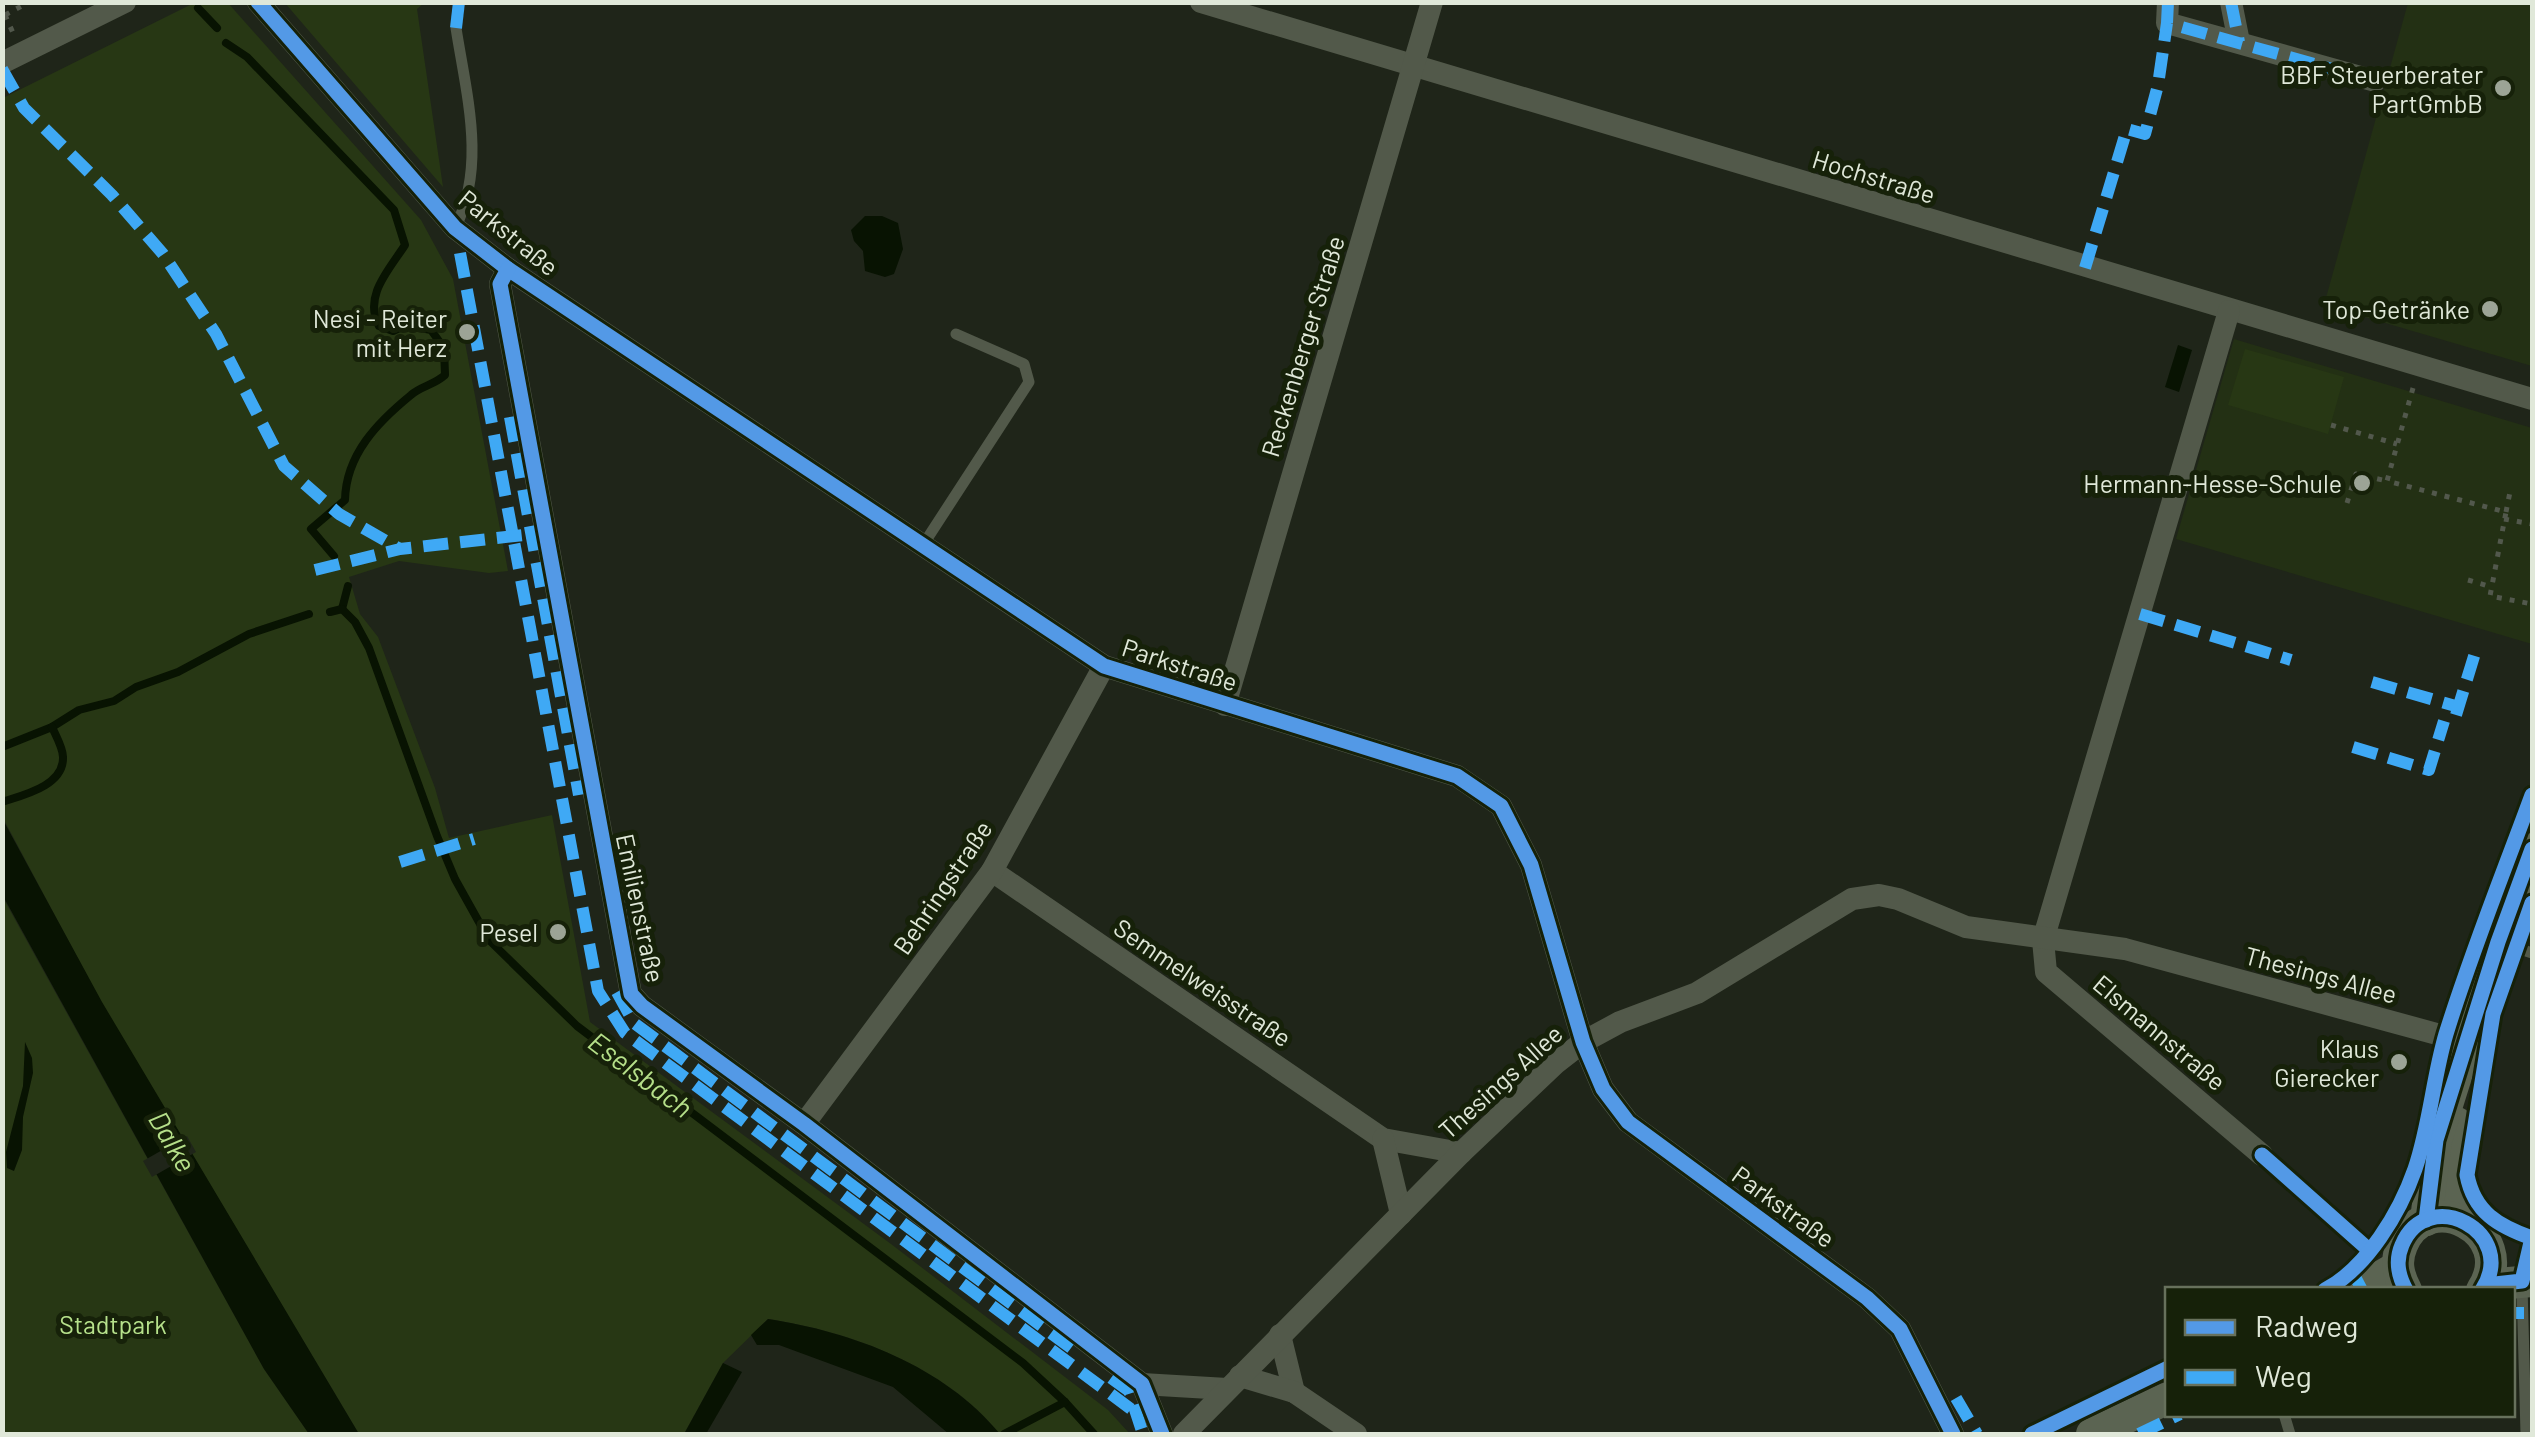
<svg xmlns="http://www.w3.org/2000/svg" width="2535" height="1437" viewBox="0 0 2535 1437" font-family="Barlow,sans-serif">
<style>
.built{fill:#233014}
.green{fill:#273714}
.water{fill:#081302}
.pier{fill:#1f2519}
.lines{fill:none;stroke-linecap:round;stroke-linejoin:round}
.stream{stroke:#081302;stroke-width:8}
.path{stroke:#52584c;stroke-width:5;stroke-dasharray:5 8;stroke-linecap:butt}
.service{stroke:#52594a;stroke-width:11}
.minor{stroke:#52594a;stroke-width:22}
.secondary{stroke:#5b6452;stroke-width:32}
.quiet{stroke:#3fa9f5;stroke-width:12;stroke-dasharray:25 12;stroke-linecap:butt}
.cycleway-casing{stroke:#162109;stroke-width:21}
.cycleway{stroke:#5399e6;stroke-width:15}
.poi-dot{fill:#9ca496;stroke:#162109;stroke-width:4}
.labels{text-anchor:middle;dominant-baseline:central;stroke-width:10;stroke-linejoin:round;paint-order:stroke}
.poi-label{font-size:25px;fill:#e0e8d9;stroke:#162109;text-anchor:end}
.street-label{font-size:25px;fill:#e0e8d9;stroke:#162109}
.park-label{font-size:25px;fill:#b7e28c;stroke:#162109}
.water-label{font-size:28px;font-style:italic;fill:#b5df89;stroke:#162109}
</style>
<rect width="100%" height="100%" fill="#1f2519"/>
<g class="built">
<polygon points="2408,3 2532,3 2532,366 2324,305"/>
<polygon points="2234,339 2532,428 2532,644 2176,539"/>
</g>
<g class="green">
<path d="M194 3H228L421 220 453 279 508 571 489 573 399 561 349 577 360 614 378 637 435 788 449 838 552 815 590 1022 891 1244 1108 1410 1130 1434H1000C944 1366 853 1332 768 1319L723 1363 684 1434H359L101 1002 3 818V98Z"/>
<polygon points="285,3 424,3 417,9 443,187"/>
<polygon points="2245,349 2344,377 2328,434 2228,405"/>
<polygon points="2,896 264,1369 309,1434 3,1434"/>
</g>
<g class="water">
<polygon points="865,216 882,216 898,223 903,249 894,274 885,277 865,271 863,251 854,241 851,230"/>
<polygon points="2178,345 2192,350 2179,392 2165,387"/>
<polygon points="2,818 102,1002 359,1434 309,1434 264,1369 3,896"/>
<polygon points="25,1042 32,1058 33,1073 23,1117 22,1150 14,1171 7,1168 6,1152 23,1086"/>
<path d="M768 1319C853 1332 944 1366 1000 1434H949L893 1387 779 1345H757L751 1335Z"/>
<polygon points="723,1363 742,1372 706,1434 684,1434"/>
</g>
<polygon class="pier" points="187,1136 196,1152 152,1177 143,1161"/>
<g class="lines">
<g class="stream">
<polyline points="198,8 217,28"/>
<path d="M226 43 247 57 394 210 405 245C389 270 363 296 379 326L393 331 406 325 431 330 444 348 445 375C434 385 421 386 411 395 378 422 346 454 345 500L311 529 334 556"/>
<polyline points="342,609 348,586"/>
<polyline points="330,612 342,609 355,622 369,648 437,836 455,879 489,940 577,1026 1023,1363 1065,1402 1094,1434"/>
<polyline points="2,747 52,727 79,710 114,701 136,687 178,672 249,634 309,614"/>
<path d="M2 802C23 795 64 786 63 757 63 748 56 736 52 727"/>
<polyline points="1004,1434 1065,1402"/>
</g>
<g class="path">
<polyline points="5,15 14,35"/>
<polyline points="5,15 29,2"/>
<polyline points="2413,388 2387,481 2506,512 2490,596 2532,604"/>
<polyline points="2331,425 2397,444"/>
<polyline points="2347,503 2356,474 2387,481"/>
<polyline points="2506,512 2511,487"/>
<polyline points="2504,519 2532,524"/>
<polyline points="2468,580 2492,587"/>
</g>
<g class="service">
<path d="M455 228C487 166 466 93 456 28"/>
<polyline points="923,545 1029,382 1024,364 956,334"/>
<polyline points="2502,943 2532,953"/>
<polyline points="2522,1286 2526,1434"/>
<polyline points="2284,1414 2290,1434"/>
</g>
<g class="minor">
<polyline points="258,2 455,228 508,269 1104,666 1457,776 1501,806 1531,865 1583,1042 1603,1089 1628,1122 1867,1298 1900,1329 1953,1434"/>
<polyline points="1201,2 2532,399"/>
<polyline points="2168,2 2167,23 2375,81"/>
<polyline points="2231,2 2239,42"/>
<polyline points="2,63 125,2"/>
<polyline points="508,269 500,284 631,994 642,1006 804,1124 1142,1384 1162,1434"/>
<polyline points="2229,311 2043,940 2046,972 2262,1155"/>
<polyline points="1225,705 1432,2"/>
<polyline points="992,871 1383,1139 1461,1153"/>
<polyline points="804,1124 992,871 1104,666"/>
<polyline points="1383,1139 1401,1214"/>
<polyline points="1280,1335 1294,1392"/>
<polyline points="1240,1376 1294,1392 1356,1434"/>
<polyline points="1142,1384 1227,1389"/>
<polyline points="1184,1434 1461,1153 1556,1063 1583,1042 1620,1022 1697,993 1852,899 1879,895 1898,899 1966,927 2125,949 2466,1042"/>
</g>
<g class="secondary">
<polyline points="2457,1123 2457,1218"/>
<polyline points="2426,1220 2436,1140 2498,942 2532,849"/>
<polyline points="2486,1285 2532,1281"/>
<polyline points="2358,1290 2397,1267"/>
<path d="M2406 1290C2398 1275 2395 1261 2402 1245 2427 1184 2520 1232 2482 1290"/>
<polyline points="2092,1434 2168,1398"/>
</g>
<g class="quiet">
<polyline points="2168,2 2167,23 2375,81"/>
<polyline points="2231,2 2239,42"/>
<polyline points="456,28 459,2"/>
<polyline points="2,69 24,108 112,195 163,254 216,334 284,466 339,514 400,549"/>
<polyline points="460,253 598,991 625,1033 1135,1412"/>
<polyline points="2085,268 2127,129 2145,134 2158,85 2167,23"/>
<polyline points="510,417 579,795"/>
<polyline points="315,570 400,549 524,535"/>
<polyline points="2140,614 2291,660"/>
<polyline points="2372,682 2459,707"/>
<polyline points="2456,715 2475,653"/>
<polyline points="2353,747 2429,770 2444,721"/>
<polyline points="400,862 474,839"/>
<polyline points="617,992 634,1023 1075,1351"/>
<polyline points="2352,1271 2362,1290"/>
<polyline points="2512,1313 2524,1313"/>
<polyline points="1111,1378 1129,1391 1143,1434"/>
<polyline points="1956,1398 1977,1434"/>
<polyline points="2139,1434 2180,1414"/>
</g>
<defs>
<g id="cycleway">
<polyline points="258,2 455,228 508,269 1104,666 1457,776 1501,806 1531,865 1583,1042 1603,1089 1628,1122 1867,1298 1900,1329 1953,1434"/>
<polyline points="508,269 500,284 631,994 642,1006 804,1124 1142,1384 1162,1434"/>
<polyline points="2262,1155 2369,1250"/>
<polyline points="2426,1220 2436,1140 2498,942 2532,849"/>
<path d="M2486 1285 2522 1281 2532 1238C2498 1226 2474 1212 2467 1175L2493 1014 2532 903"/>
<path d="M2325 1290C2367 1268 2400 1212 2415 1169 2430 1125 2433 1078 2446 1034 2471 953 2503 874 2532 795"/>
<path d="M2406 1290C2398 1275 2395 1261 2402 1245 2427 1184 2520 1232 2482 1290"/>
<polyline points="2032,1434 2168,1368"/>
</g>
</defs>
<use href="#cycleway" class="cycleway-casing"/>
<use href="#cycleway" class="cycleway"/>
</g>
<g class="poi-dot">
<circle cx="2503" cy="88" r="10"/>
<circle cx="2490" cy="309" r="10"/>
<circle cx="467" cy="332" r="10"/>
<circle cx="2362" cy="483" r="10"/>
<circle cx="558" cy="932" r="10"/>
<circle cx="2399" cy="1062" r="10"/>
</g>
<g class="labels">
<g class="poi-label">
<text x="2483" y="74">BBF Steuerberater<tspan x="2483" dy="29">PartGmbB</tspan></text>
<text x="2470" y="309">Top-Getränke</text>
<text x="447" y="318">Nesi - Reiter<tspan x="447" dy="29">mit Herz</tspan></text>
<text x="2342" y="483">Hermann-Hesse-Schule</text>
<text x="538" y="932">Pesel</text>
<text x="2379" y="1048">Klaus<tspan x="2379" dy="29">Gierecker</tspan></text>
</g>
<g class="street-label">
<text transform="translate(1874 176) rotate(17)">Hochstraße</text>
<text transform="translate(509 232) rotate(39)">Parkstraße</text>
<text transform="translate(1302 346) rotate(-73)">Reckenberger Straße</text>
<text transform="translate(1180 664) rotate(18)">Parkstraße</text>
<text transform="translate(942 887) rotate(-56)">Behringstraße</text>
<text transform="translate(641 908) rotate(78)">Emilienstraße</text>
<text transform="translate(2321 974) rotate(15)">Thesings Allee</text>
<text transform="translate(1203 982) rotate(34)">Semmelweisstraße</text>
<text transform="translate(2160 1032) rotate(40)">Elsmannstraße</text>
<text transform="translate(1500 1081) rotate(-42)">Thesings Allee</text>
<text transform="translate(1784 1206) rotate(36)">Parkstraße</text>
</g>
<g class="park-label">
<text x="113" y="1324">Stadtpark</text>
</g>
<g class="water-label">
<text transform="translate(641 1074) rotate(37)">Eselsbach</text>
<text transform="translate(173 1141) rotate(60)">Dalke</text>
</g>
</g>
<rect width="2535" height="1437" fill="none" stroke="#e0e8d9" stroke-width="10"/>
<rect x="2165" y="1287" width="350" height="130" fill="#162109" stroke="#67715c" stroke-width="2.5"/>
<rect x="2185" y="1320" width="50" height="15" fill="#5399e6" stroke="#67715c" stroke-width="2.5"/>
<text x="2255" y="1337" font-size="30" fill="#e0e8d9">Radweg</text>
<rect x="2185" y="1370" width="50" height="15" fill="#3fa9f5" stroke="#67715c" stroke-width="2.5"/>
<text x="2255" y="1387" font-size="30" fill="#e0e8d9">Weg</text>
</svg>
